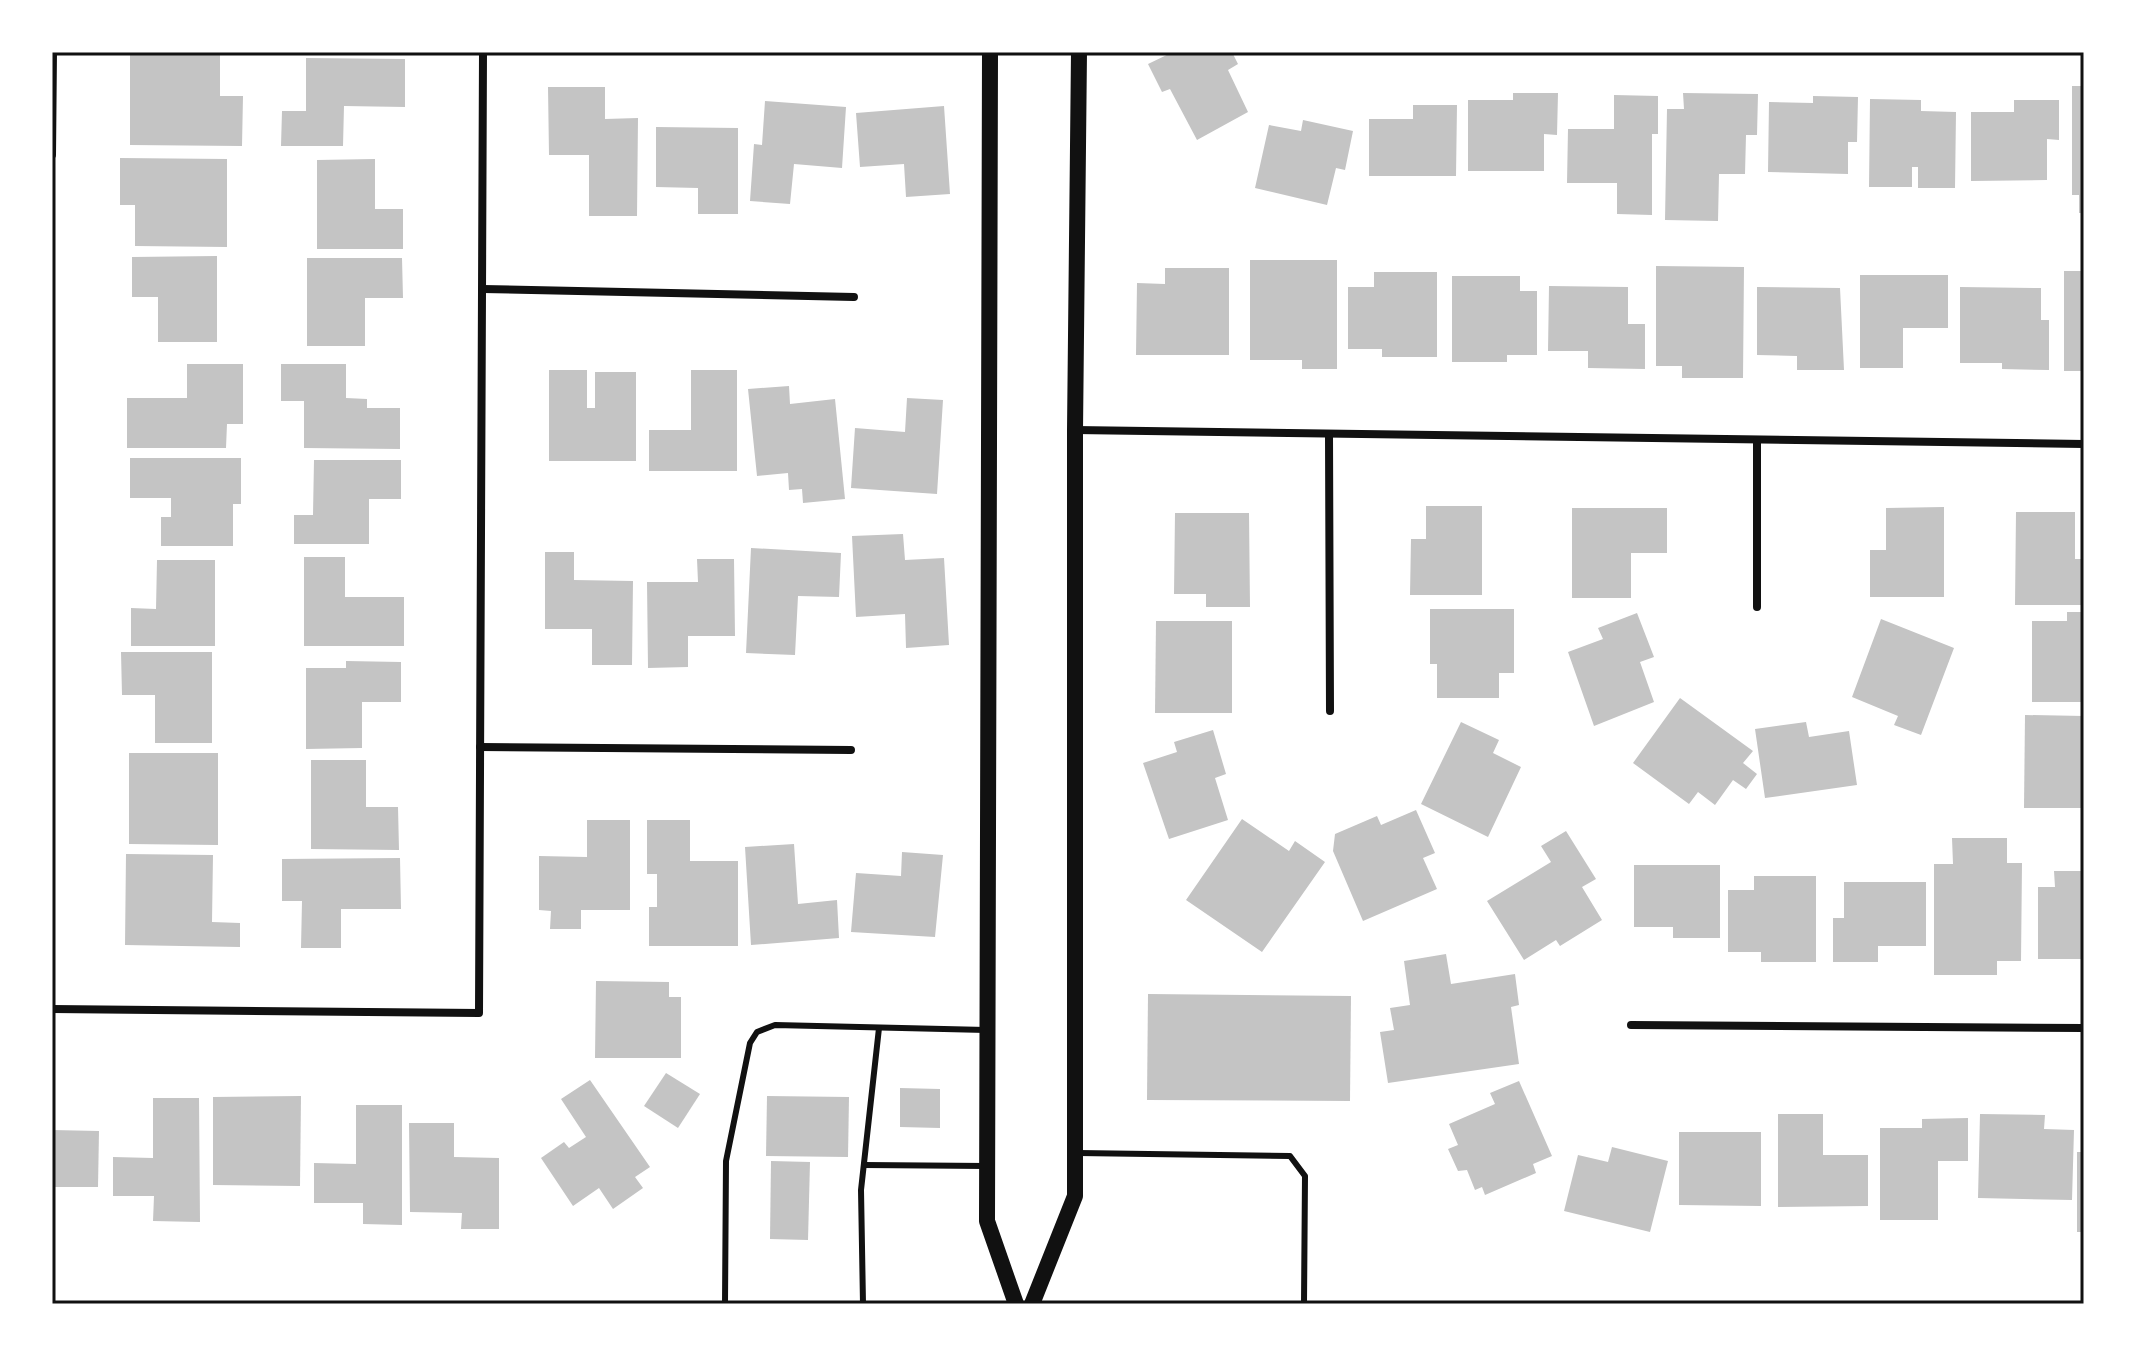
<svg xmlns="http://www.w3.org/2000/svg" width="2136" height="1356" viewBox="0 0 2136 1356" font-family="'Space Grotesk',sans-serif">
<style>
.building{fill:#c4c4c4}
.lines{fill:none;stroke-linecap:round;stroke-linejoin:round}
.service{stroke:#111;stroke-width:6}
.minor{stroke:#111;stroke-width:8}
.secondary{stroke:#111;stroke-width:16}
.neatline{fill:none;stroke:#111;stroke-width:3}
</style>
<rect width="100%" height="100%" fill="#fff"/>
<g class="building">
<polygon points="1173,52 1232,52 1238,64 1228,70 1248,112 1197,140 1170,89 1162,92 1148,64"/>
<polygon points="130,54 220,55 220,96 243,96 242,146 130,145"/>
<polygon points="306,58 405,59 405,107 344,106 343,146 281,146 282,111 306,111"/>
<polygon points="2072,86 2084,86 2084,213 2079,213 2079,195 2072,195"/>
<polygon points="548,87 605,87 605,119 638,118 637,216 589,216 589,155 549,155"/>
<polygon points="1513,93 1558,93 1557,135 1544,134 1544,171 1468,171 1468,100 1513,100"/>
<polygon points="1683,93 1758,94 1757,135 1746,135 1745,174 1719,174 1718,221 1665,220 1667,109 1684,109"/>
<polygon points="1614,95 1658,96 1658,134 1652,134 1652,215 1617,214 1617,183 1567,183 1568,129 1614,129"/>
<polygon points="1813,96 1858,97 1857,142 1848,142 1848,174 1768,172 1769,102 1813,103"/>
<polygon points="1870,99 1921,100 1921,111 1956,112 1955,188 1918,188 1918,167 1912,167 1912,187 1869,187"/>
<polygon points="2014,100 2059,100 2059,140 2047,139 2047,180 1971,181 1971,112 2014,112"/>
<polygon points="765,101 846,107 842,168 794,164 790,204 750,201 754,144 762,145"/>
<polygon points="1413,105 1457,105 1456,176 1369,176 1369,119 1413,119"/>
<polygon points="944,106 950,194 906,197 904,164 860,167 856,113"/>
<polygon points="1303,120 1353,131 1345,170 1336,168 1327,205 1255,188 1269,125 1301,131"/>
<polygon points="656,127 738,128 738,214 698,214 698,188 656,187"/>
<polygon points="120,158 227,159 227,247 135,246 135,205 120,205"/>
<polygon points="375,159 375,209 403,209 403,249 317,249 317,160"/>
<polygon points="217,256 217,342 158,342 158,297 132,297 132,257"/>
<polygon points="307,258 402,258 403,298 365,298 365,346 307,346"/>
<polygon points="1250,260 1337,260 1337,369 1302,369 1302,360 1250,360"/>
<polygon points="1656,266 1744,267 1743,378 1682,378 1682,366 1656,366"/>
<polygon points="1165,268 1229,268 1229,355 1136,355 1137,283 1165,284"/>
<rect x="2064" y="271" width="20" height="100"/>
<polygon points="1374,272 1437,272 1437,357 1382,357 1382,349 1348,349 1348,287 1374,287"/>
<polygon points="1860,275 1948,275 1948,328 1903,328 1903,368 1860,368"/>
<polygon points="1452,276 1520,276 1520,291 1537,291 1537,355 1507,355 1507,362 1452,362"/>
<polygon points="1549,286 1628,287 1628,324 1645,324 1645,369 1588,368 1588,351 1548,351"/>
<polygon points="1757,287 1840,288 1844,370 1797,370 1797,356 1757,355"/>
<polygon points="1960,287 2041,288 2041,320 2049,320 2049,370 2002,369 2002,363 1960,363"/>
<polygon points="187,364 243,364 243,424 227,424 226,448 127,448 127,398 187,398"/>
<polygon points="281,364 346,364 346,398 367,399 367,408 400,408 400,449 304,448 304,401 281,401"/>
<polygon points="549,370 587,370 587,408 595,408 595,372 636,372 636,461 549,461"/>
<polygon points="691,370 737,370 737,471 649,471 649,430 691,430"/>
<polygon points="789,386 790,404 835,399 845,499 803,503 802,489 789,490 788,473 757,476 748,389"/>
<polygon points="907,398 943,400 937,494 851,488 855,428 905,432"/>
<polygon points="130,458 241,458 241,504 233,504 233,546 161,546 161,517 171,517 171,498 130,498"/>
<polygon points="314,460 401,460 401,499 369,499 369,544 294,544 294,515 313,515"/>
<polygon points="1426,506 1482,506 1482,595 1410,595 1411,539 1426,539"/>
<polygon points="1944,507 1944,597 1870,597 1870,550 1886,550 1886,508"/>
<polygon points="1572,508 1667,508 1667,553 1631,553 1631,598 1572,598"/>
<polygon points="2016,512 2075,512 2075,559 2084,559 2084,605 2015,605"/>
<polygon points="1175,513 1249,513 1250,607 1206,607 1206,594 1174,594"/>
<polygon points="903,534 905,560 944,558 949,645 906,648 905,614 856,617 852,536"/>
<polygon points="751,548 841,553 839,597 798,596 795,655 746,653"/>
<polygon points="545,552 574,552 574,580 633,581 632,665 592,665 592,629 545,629"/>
<polygon points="304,557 345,557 345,597 404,597 404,646 304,646"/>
<polygon points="697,559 734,559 735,636 688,636 688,667 648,668 647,582 698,582"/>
<polygon points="157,560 215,560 215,646 131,646 131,608 156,609"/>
<polygon points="1430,609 1514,609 1514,673 1499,673 1499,698 1437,698 1437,664 1430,664"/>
<polygon points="2067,612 2084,612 2084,702 2032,702 2032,621 2067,621"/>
<polygon points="1637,613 1654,657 1640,662 1654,702 1594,726 1568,652 1603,639 1598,628"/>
<polygon points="1881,619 1954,648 1921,735 1894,725 1898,716 1852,697"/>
<polygon points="1156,621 1232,621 1232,713 1155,713"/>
<polygon points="121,652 212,652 212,743 155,743 155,695 122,695"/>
<polygon points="346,661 401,662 401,702 362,702 362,748 306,749 306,668 346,668"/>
<polygon points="1680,698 1753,751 1743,763 1757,774 1746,789 1733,780 1715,805 1698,792 1689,804 1633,763"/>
<polygon points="2025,715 2084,716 2084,808 2024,808"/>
<polygon points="1461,722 1499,740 1493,753 1521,767 1488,837 1421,804"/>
<polygon points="1806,722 1809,737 1849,731 1857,785 1765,798 1755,729"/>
<polygon points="1213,730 1226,774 1215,778 1228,820 1169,839 1143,763 1177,752 1174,742"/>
<polygon points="129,753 218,753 218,845 129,844"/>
<polygon points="311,760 366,760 366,807 398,807 399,850 311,849"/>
<polygon points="1416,810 1435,853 1423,858 1437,889 1363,921 1333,851 1335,834 1377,816 1381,825"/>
<polygon points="1242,819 1289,851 1295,841 1325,862 1262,952 1186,900"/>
<polygon points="587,820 630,820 630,910 581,910 581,929 550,929 551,911 539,910 539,856 587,857"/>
<polygon points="647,820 690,820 690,861 738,861 738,946 649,946 649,907 657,907 657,874 647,874"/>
<polygon points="1566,831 1596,879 1582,887 1602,920 1560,946 1556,940 1524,960 1487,901 1551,862 1541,846"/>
<polygon points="1952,838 2007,838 2007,863 2022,863 2021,961 1997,961 1997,975 1934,975 1934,864 1953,864"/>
<polygon points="794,844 798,904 837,900 839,938 751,945 745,847"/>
<polygon points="902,852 943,855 935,937 851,932 856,873 901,876"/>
<polygon points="126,854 213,855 212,922 240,923 240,947 125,945"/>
<polygon points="400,858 401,909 341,909 341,948 301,948 302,901 282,901 282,859"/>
<polygon points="1634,865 1720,865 1720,938 1673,938 1673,927 1634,927"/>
<polygon points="2054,871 2084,871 2081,959 2038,959 2038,887 2055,887"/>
<polygon points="1754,876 1816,876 1816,962 1761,962 1761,952 1728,952 1728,890 1754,890"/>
<polygon points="1844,882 1926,882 1926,946 1878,946 1878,962 1833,962 1833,918 1844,918"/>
<polygon points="1446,954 1451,984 1515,974 1519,1005 1511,1007 1519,1064 1388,1083 1380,1032 1394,1030 1390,1008 1410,1005 1404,961"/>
<polygon points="596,981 669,982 669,997 681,997 681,1058 595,1058"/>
<polygon points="1148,994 1351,996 1350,1101 1147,1100"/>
<polygon points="666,1073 700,1094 678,1128 644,1106"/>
<polygon points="590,1080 650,1167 635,1177 643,1188 613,1209 599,1188 573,1206 541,1158 564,1142 569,1148 586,1137 561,1099"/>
<polygon points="1519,1081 1552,1156 1533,1164 1536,1173 1485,1195 1482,1187 1475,1190 1467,1170 1458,1171 1448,1149 1458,1145 1449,1124 1495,1104 1490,1093"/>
<polygon points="900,1088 940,1089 940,1128 900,1127"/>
<polygon points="301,1096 300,1186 213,1185 213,1097"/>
<polygon points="767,1096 849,1097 848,1157 766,1156"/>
<polygon points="153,1098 199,1098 200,1222 153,1221 154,1196 113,1196 113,1157 153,1158"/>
<polygon points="356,1105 402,1105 402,1225 363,1224 363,1203 314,1203 314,1163 356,1164"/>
<polygon points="1778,1114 1823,1114 1823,1155 1868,1155 1868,1206 1778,1207"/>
<polygon points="1980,1114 2045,1115 2044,1129 2074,1130 2072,1200 1978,1198"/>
<polygon points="1968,1118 1968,1161 1938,1161 1938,1220 1880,1220 1880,1128 1922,1128 1922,1119"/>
<polygon points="409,1123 454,1123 454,1157 499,1158 499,1229 461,1229 462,1213 410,1212"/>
<polygon points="52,1130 99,1131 98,1187 52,1187"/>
<polygon points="1679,1132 1761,1132 1761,1206 1679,1205"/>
<polygon points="1612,1147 1668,1161 1650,1232 1564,1211 1578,1155 1608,1162"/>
<rect x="2077" y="1152" width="7" height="80"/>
<polygon points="771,1161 810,1162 808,1240 770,1239"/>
</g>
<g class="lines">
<g class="service">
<polyline points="1078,1153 1290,1156 1305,1176 1304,1304"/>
<polyline points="864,1165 986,1166"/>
<polyline points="725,1304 726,1161 750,1043 757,1032 775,1025 986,1030"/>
<polyline points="863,1304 861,1190 879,1028"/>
</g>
<g class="minor">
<polyline points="52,155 53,52"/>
<polyline points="483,289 854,297"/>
<polyline points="1075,430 2084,444"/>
<polyline points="1329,435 1330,711"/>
<polyline points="1757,607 1757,441"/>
<polyline points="480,747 851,750"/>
<polyline points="52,1009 479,1013 483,52"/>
<polyline points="1631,1025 2084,1028"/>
</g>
<g class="secondary">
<polyline points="990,52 987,1221 1016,1304"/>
<polyline points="1032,1304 1075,1196 1075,430 1079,52"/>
</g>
</g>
<rect width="2136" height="1356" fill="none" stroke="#ffffff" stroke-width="108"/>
<rect x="54" y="54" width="2028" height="1248" class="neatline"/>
</svg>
